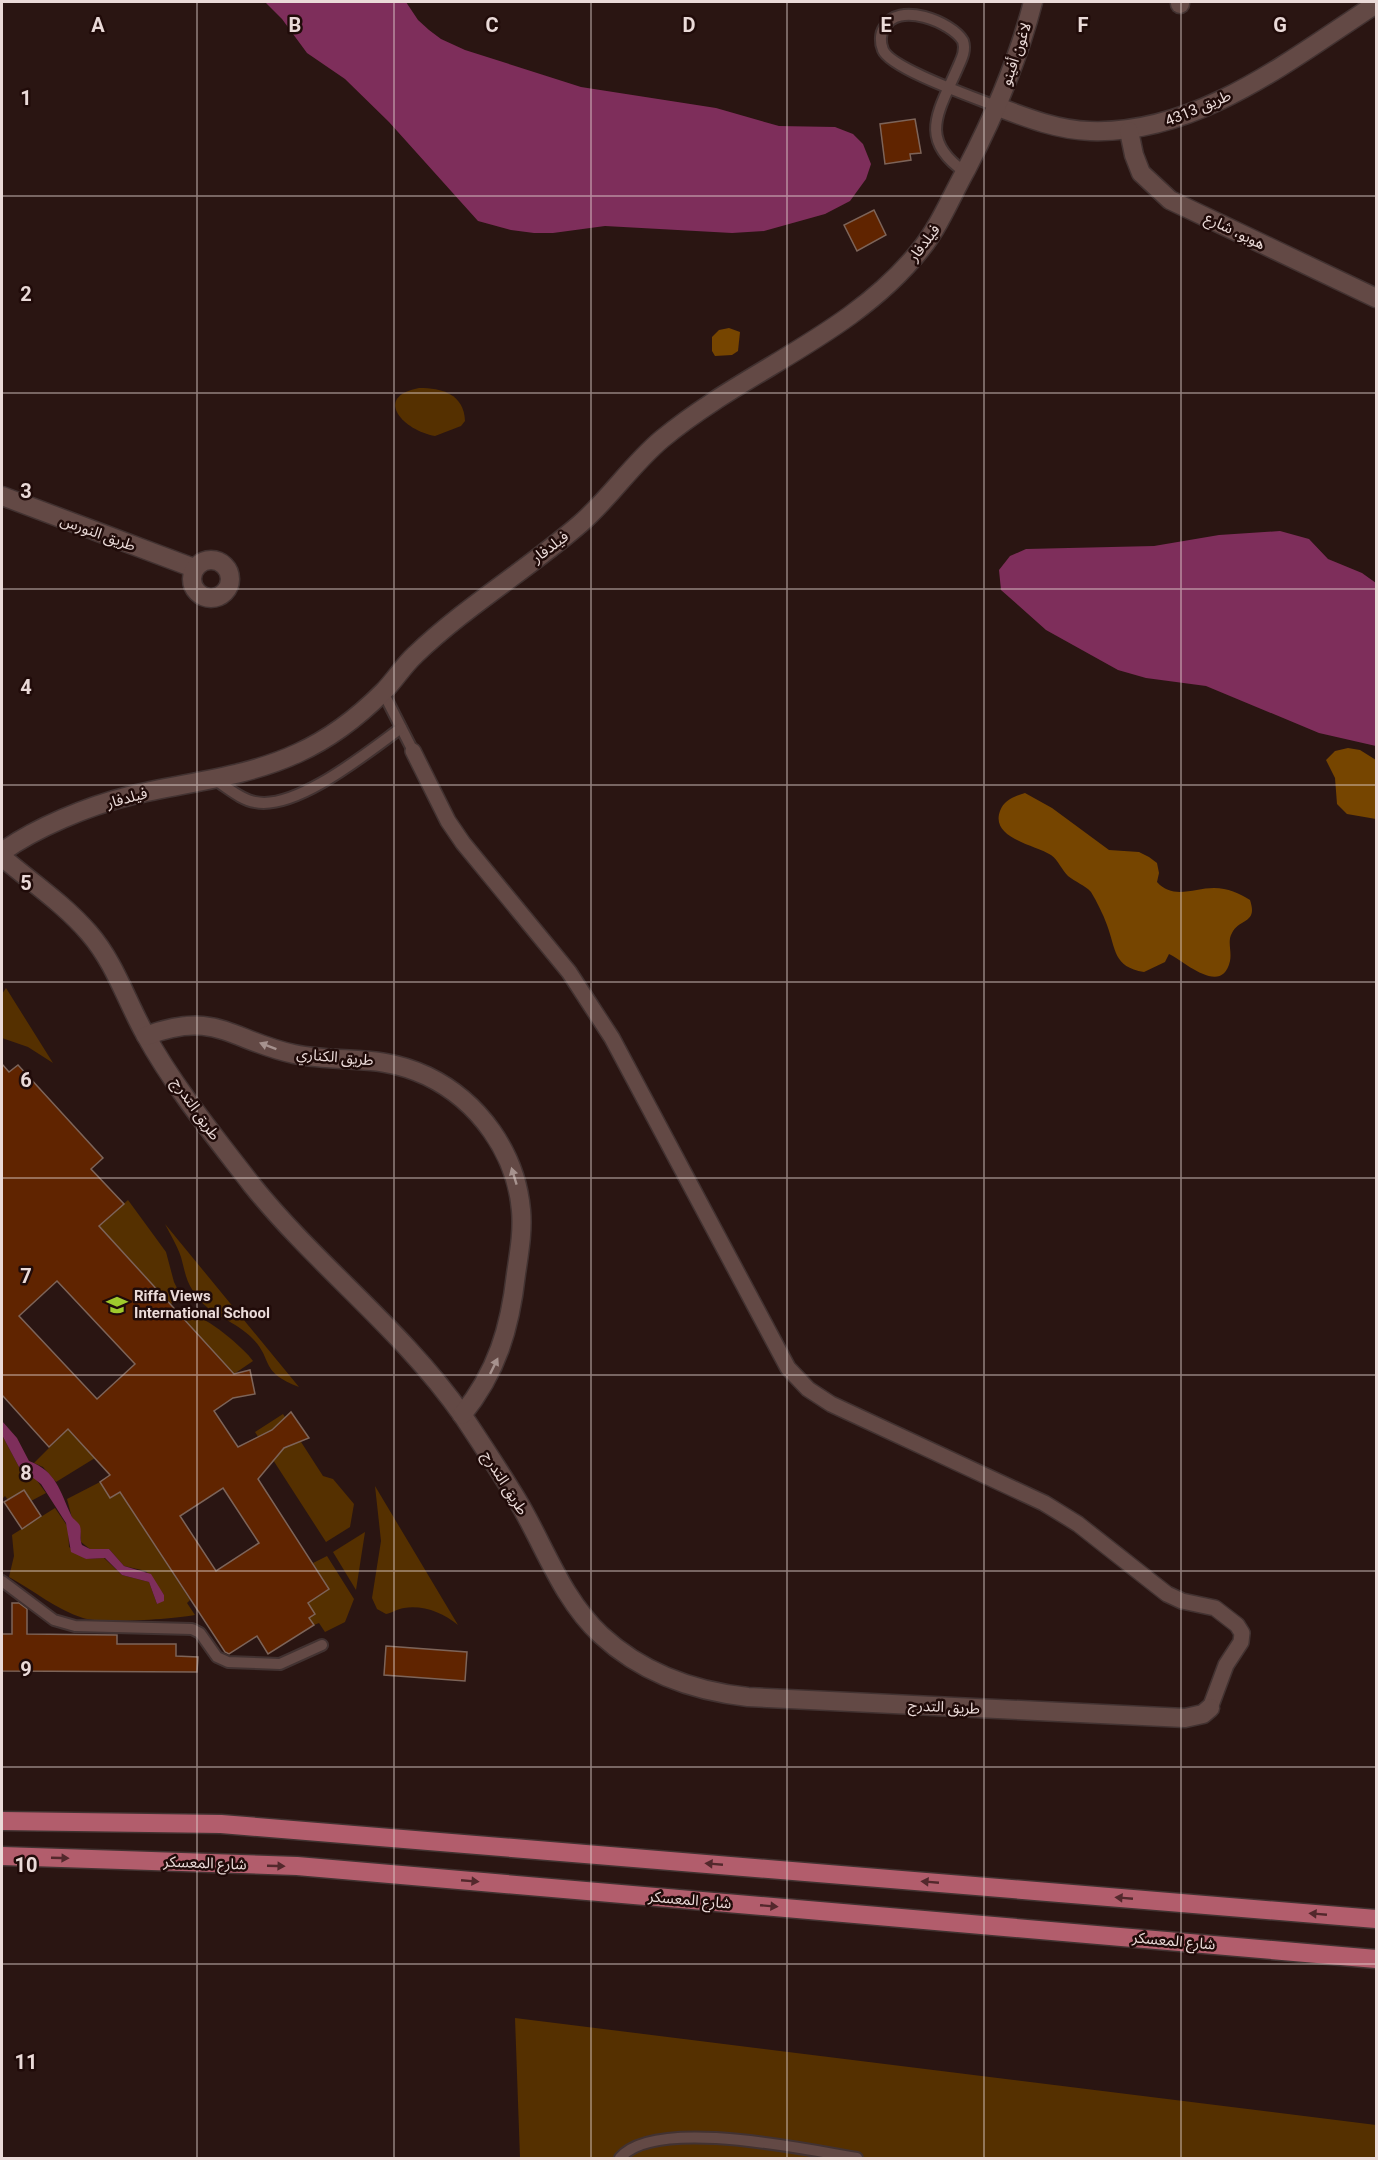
<svg xmlns="http://www.w3.org/2000/svg" width="1378" height="2160" viewBox="0 0 1378 2160" font-family="Roboto,'Noto Sans Arabic',sans-serif">
<style>
.green{fill:#553000}
.forest{fill:#764500}
.water{fill:#7e2e5b}
.building{fill:#602400;stroke:#7d6459;stroke-width:1.5;fill-rule:evenodd}
.lines{fill:none;stroke-linecap:round;stroke-linejoin:round}
.service-casing{stroke:#423231;stroke-width:14}
.pedestrian-casing{stroke:#423231;stroke-width:18}
.minor-casing{stroke:#423231;stroke-width:21}
.primary-casing{stroke:#423231;stroke-width:21}
.service{stroke:#634945;stroke-width:10}
.pedestrian{stroke:#634945;stroke-width:15}
.minor{stroke:#634945;stroke-width:18}
.primary{stroke:#b25d6c;stroke-width:18}
.oneway{fill:#a6928e}
.oneway2{fill:#53282c}
.grid{fill:none;stroke:#eadad8;stroke-width:1.5;stroke-opacity:0.55}
.labels{text-anchor:middle;dominant-baseline:central;stroke-width:5;stroke-linejoin:round;paint-order:stroke}
.street-label{font-size:15px;fill:#eadad8;stroke:#200b09}
.poi-label{font-size:15px;font-weight:bold;fill:#eadad8;stroke:#200b09;text-anchor:start}
.grid-label{font-size:20px;text-anchor:middle;font-weight:bold;fill:#eadad8;stroke:#200b09;stroke-width:5;stroke-linejoin:round;paint-order:stroke}
</style>
<rect width="100%" height="100%" fill="#2a1512"/>
<g class="green">
<path d="M419 388C442 388 464 394 465 421L461 426 435 436C404 431 372 397 419 388Z"/>
<polygon points="6,988 53,1063 28,1047 2,1038 2,994"/>
<polygon points="128,1200 166,1252 174,1282 181,1296 171,1304 99,1226"/>
<path d="M165 1224 299 1387C257 1371 275 1359 250 1336 232 1319 206 1314 193 1291 186 1281 184 1268 181 1257 177 1245 170 1234 165 1224Z"/>
<path d="M190 1315C204 1314 244 1348 253 1361L234 1374 184 1320Z"/>
<polygon points="283,1414 323,1476 333,1479 354,1504 350,1527 326,1542 255,1432"/>
<polygon points="68,1429 95,1458 56,1482 43,1467 34,1463"/>
<polygon points="2,1435 19,1467 35,1478 46,1493 31,1501 24,1490 8,1500 5,1496 2,1499"/>
<path d="M100 1482 110 1498 120 1492 190 1600 187 1603 195 1615C174 1619 102 1624 83 1618 57 1610 33 1590 9 1577L14 1556 12 1535 55 1508 68 1527 69 1547 86 1559 104 1558 122 1575 149 1582 157 1604 164 1595 146 1571 124 1566 109 1549H90L81 1542 80 1528 72 1518 67 1499Z"/>
<path d="M375 1486 458 1625C443 1613 424 1605 404 1608 397 1609 392 1613 386 1614L377 1609 372 1598 381 1541Z"/>
<polygon points="365,1532 356,1590 333,1552"/>
<polygon points="327,1556 354,1599 345,1622 325,1632 319,1623 314,1625 309,1618 308,1603 329,1589 313,1563"/>
<polygon points="515,2018 1376,2125 1376,2158 520,2158"/>
</g>
<g class="forest">
<polygon points="729,328 740,332 738,351 732,355 715,356 712,351 712,337 719,330"/>
<polygon points="1348,748 1360,750 1376,760 1376,819 1347,814 1337,804 1335,778 1326,760 1335,751"/>
<path d="M1025 793 1052 808 1109 850 1139 852 1149 857 1157 863 1159 873 1157 882C1173 900 1194 888 1214 888 1228 888 1239 893 1250 900 1258 924 1240 918 1232 933 1227 941 1232 951 1230 961 1222 997 1184 961 1169 954L1165 962 1144 972C1113 967 1116 949 1107 925 1103 914 1097 902 1091 892 1085 885 1075 882 1068 876 1061 869 1059 861 1051 855 1035 845 990 838 1000 811 1004 800 1015 796 1025 793Z"/>
</g>
<g class="water">
<polygon points="265,2 406,2 418,20 429,30 441,39 465,50 581,87 716,108 779,126 835,127 853,134 863,144 871,164 866,179 850,201 825,214 764,231 732,233 605,226 553,233 534,233 511,230 478,221 389,122 345,79 307,53 282,19"/>
<polygon points="1280,531 1309,539 1328,559 1362,573 1376,583 1376,746 1319,733 1206,686 1146,678 1118,670 1046,630 1001,590 999,570 1010,556 1026,549 1154,546 1219,535"/>
<path d="M2 1421 17 1438 29 1461C56 1471 60 1491 71 1515 73 1520 78 1521 80 1526 82 1532 79 1538 82 1545L90 1549H109L124 1566 151 1574 164 1595V1601L157 1604 149 1582 122 1575 105 1558 86 1559 71 1552 66 1523 41 1484 19 1467 2 1435Z"/>
</g>
<g class="building">
<polygon points="915,119 921,153 910,154 911,160 885,164 880,124"/>
<polygon points="874,210 886,235 857,251 844,225"/>
<path d="M2 1064 9 1072 18 1065 103 1158 91 1169 124 1204 99 1226 234 1374 250 1370 255 1394 233 1398 214 1411 238 1447 272 1430 291 1412 309 1438 284 1448 258 1479 329 1589 308 1603 315 1614 309 1618 314 1625 268 1654 257 1636 229 1654 225 1652 120 1492 110 1498 100 1482 110 1475 68 1429 49 1447 2 1395ZM57 1281 135 1364 97 1399 19 1316ZM223 1488 259 1543 216 1571 180 1516Z"/>
<polygon points="24,1490 41,1516 22,1529 4,1502"/>
<polygon points="12,1603 19,1603 27,1609 27,1634 117,1635 117,1644 176,1644 176,1656 198,1657 197,1672 2,1671 2,1634 12,1634"/>
<polygon points="386,1646 467,1652 465,1681 384,1675"/>
</g>
<g class="lines">
<defs>
<g id="service">
<path d="M965 172C917 139 939 111 958 67 962 58 966 50 963 41 952 22 897 0 884 28 880 34 880 43 883 50 891 69 976 98 998 107"/>
<polyline points="383,692 413,751"/>
<path d="M215 780C227 787 241 800 255 802 296 811 368 752 401 728"/>
<polyline points="2,1581 54,1620 75,1626 192,1629 200,1633 217,1657 228,1662 280,1664 322,1645"/>
<path d="M620 2158C654 2116 808 2150 857 2158"/>
</g>
<polyline id="pedestrian" points="413,751 448,821 463,843 569,972 612,1038 788,1368 808,1389 831,1404 1044,1503 1078,1524 1167,1594 1182,1601 1215,1608 1237,1625 1242,1633 1241,1642 1226,1665 1210,1708"/>
<g id="minor">
<polyline points="1180,2 1180,4"/>
<path d="M998 107C1027 118 1058 130 1090 131 1197 135 1291 59 1376 4"/>
<polyline points="1129,131 1134,155 1141,173 1170,200 1376,298"/>
<polyline points="2,496 194,568"/>
<circle cx="211" cy="579" r="19"/>
<path d="M2 852C35 828 88 806 129 796 186 782 244 778 298 753 329 739 359 716 383 692 395 680 403 666 415 655 466 606 527 570 580 524 610 498 632 464 662 439 745 370 853 335 921 249 940 225 951 197 966 170 994 116 1018 61 1033 2"/>
<path d="M2 857C31 882 63 903 89 933 115 963 126 1000 145 1034 174 1087 215 1137 252 1185 317 1266 403 1330 463 1416 481 1443 499 1470 516 1498 544 1544 561 1598 601 1635 642 1673 693 1691 748 1697L1185 1718 1203 1714 1210 1708"/>
<path d="M146 1036C216 1009 232 1041 294 1054 342 1064 379 1053 427 1076 479 1101 516 1153 521 1210 523 1232 519 1253 516 1274 510 1328 497 1372 462 1415"/>
</g>
<g id="primary">
<polyline points="2,1821 221,1824 1376,1919"/>
<polyline points="2,1856 297,1866 1376,1959"/>
</g>
</defs>
<use href="#service" class="service-casing"/>
<use href="#pedestrian" class="pedestrian-casing"/>
<use href="#minor" class="minor-casing"/>
<use href="#primary" class="primary-casing"/>
<use href="#service" class="service"/>
<use href="#pedestrian" class="pedestrian"/>
<use href="#minor" class="minor"/>
<use href="#primary" class="primary"/>
</g>
<defs><path id="oneway-solid" d="M-6-.8H1V-3.2L6.5 0L1 3.2V.8H-6Z" transform="scale(1.5)"/></defs>
<g class="oneway">
<use href="#oneway-solid" transform="translate(268 1046) rotate(-159)"/>
<use href="#oneway-solid" transform="translate(514 1176) rotate(-107)"/>
<use href="#oneway-solid" transform="translate(494 1366) rotate(-64)"/>
</g>
<g class="oneway2">
<use href="#oneway-solid" transform="translate(60 1858) rotate(2)"/>
<use href="#oneway-solid" transform="translate(714 1864) rotate(-175)"/>
<use href="#oneway-solid" transform="translate(276 1866) rotate(2)"/>
<use href="#oneway-solid" transform="translate(470 1881) rotate(5)"/>
<use href="#oneway-solid" transform="translate(930 1882) rotate(-175)"/>
<use href="#oneway-solid" transform="translate(1124 1898) rotate(-175)"/>
<use href="#oneway-solid" transform="translate(769 1906) rotate(5)"/>
<use href="#oneway-solid" transform="translate(1318 1914) rotate(-175)"/>
</g>
<path class="grid" d="M197 2V2158M394 2V2158M591 2V2158M787 2V2158M984 2V2158M1181 2V2158M2 196H1376M2 393H1376M2 589H1376M2 785H1376M2 982H1376M2 1178H1376M2 1375H1376M2 1571H1376M2 1767H1376M2 1964H1376"/>
<defs>
<symbol id="school-bare" viewBox="-9 -9 18 18"><path d="M0-5L7-2L0 1L-7-2ZM-4 1L0 2.5L4 1V4Q0 6-4 4Z" fill="#9fca2d" stroke="#200b09" stroke-width="2.5" paint-order="stroke"/></symbol>
</defs>
<g fill-rule="evenodd">
<use href="#school-bare" x="102" y="1290" width="30" height="30"/>
</g>
<g class="labels">
<g class="street-label">
<text transform="translate(1016 54) rotate(-71)">لاغون أفينو</text>
<text transform="translate(1198 108) rotate(-23)">طريق 4313</text>
<text transform="translate(1235 231) rotate(26)">هوبو، شارع</text>
<text transform="translate(924 243) rotate(-53)">فيلدفار</text>
<text transform="translate(98 533) rotate(20)">طريق النورس</text>
<text transform="translate(550 547) rotate(-37)">فيلدفار</text>
<text transform="translate(127 798) rotate(-15)">فيلدفار</text>
<text transform="translate(335 1057) rotate(5)">طريق الكناري</text>
<text transform="translate(196 1109) rotate(55)">طريق التدرج</text>
<text transform="translate(505 1483) rotate(58)">طريق التدرج</text>
<text transform="translate(944 1707) rotate(3)">طريق التدرج</text>
<text transform="translate(205 1863) rotate(2)">شارع المعسكر</text>
<text transform="translate(690 1900) rotate(5)">شارع المعسكر</text>
<text transform="translate(1174 1941) rotate(5)">شارع المعسكر</text>
</g>
<g class="poi-label">
<text x="134" y="1296">Riffa Views<tspan x="134" dy="17">International School</tspan></text>
</g>
</g>
<g class="grid-label">
<text x="98" y="32">A</text>
<text x="295" y="32">B</text>
<text x="492" y="32">C</text>
<text x="689" y="32">D</text>
<text x="886" y="32">E</text>
<text x="1083" y="32">F</text>
<text x="1280" y="32">G</text>
<text x="26" y="105">1</text>
<text x="26" y="301">2</text>
<text x="26" y="498">3</text>
<text x="26" y="694">4</text>
<text x="26" y="890">5</text>
<text x="26" y="1087">6</text>
<text x="26" y="1283">7</text>
<text x="26" y="1480">8</text>
<text x="26" y="1676">9</text>
<text x="26" y="1872">10</text>
<text x="26" y="2069">11</text>
</g>
<rect width="1378" height="2160" fill="none" stroke="#eadad8" stroke-width="6"/>
</svg>
